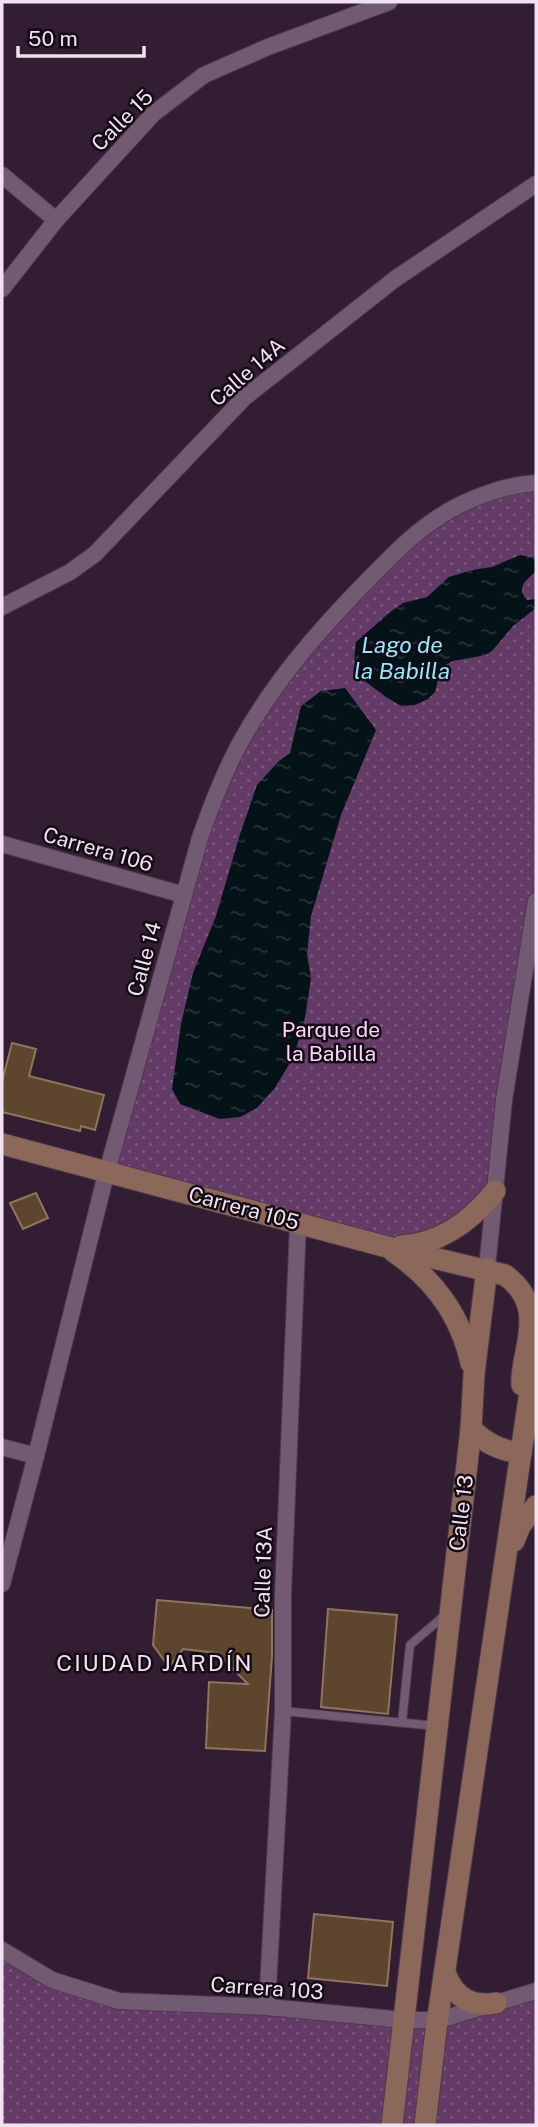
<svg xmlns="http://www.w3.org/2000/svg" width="538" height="2127" viewBox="0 0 538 2127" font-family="'Public Sans',sans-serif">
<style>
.park{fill:url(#park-dots)}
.water{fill:url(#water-ripples)}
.building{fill:#5e452e;stroke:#90755d;stroke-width:2}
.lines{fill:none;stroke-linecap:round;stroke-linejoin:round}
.service-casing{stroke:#4d3b4d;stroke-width:10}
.minor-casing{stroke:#4d3b4d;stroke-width:18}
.secondary-casing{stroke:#4d3b4d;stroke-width:23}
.service{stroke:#725a73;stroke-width:8}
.minor{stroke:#725a73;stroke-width:16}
.secondary{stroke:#8b6859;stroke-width:21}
.labels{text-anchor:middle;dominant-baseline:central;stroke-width:5;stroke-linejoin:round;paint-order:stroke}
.street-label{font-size:21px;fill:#f0e2f0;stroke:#140b15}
.park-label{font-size:21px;fill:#f8d7fa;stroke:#140b15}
.water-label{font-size:23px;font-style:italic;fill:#92e8fe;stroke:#140b15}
.neighbourhood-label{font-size:23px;letter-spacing:2px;fill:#f0e2f0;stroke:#140b15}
</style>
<defs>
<pattern id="park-dots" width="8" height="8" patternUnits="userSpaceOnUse" patternTransform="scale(1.75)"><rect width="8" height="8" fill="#643a66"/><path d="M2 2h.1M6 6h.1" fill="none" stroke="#7a567c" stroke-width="1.8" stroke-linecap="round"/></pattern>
<pattern id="water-ripples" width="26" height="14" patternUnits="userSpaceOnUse" patternTransform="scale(1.75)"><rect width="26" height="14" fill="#041317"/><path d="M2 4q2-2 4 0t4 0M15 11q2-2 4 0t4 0" fill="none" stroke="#293539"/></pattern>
</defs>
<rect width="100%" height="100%" fill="#321d33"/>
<g class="park">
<polygon points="536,483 536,901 495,1191 412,1245 107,1172 218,788 319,630 434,520"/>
<polygon points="2,1950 119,2001 404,2020 536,1991 536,2125 2,2125"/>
</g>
<g class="water">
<path d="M520 555 536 558V571C527 580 515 587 527 600L536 599V608L513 626 493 650 486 655 453 661 445 665 440 672 435 692 428 699 415 705 401 706 386 697 366 682 357 669 354 659 356 642 390 612 403 603 427 597 449 577 472 570 492 567Z"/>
<polygon points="345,688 376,730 341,815 311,916 307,954 311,978 305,1018 294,1056 275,1088 257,1108 240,1117 220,1119 180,1104 172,1089 181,1024 193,973 216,916 240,834 257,785 279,761 290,753 301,706 321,691"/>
</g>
<g class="building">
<polygon points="12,1043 36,1049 29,1076 104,1095 95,1130 81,1126 80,1131 2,1112 2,1082"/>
<polygon points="36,1193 48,1218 23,1229 10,1203"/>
<polygon points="157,1600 272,1610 272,1656 265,1751 206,1748 209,1682 248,1684 217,1653 183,1649 169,1667 153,1645"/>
<polygon points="328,1609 397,1615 388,1714 321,1707"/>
<polygon points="314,1914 393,1922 387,1986 308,1978"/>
</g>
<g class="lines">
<defs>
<g id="service">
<polyline points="283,1711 436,1726"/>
<polyline points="402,1722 410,1645 445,1615"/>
</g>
<g id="minor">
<polyline points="2,175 56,220"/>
<polyline points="2,289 56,220 153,114 204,75 268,47 389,2"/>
<polyline points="2,607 70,572 95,554 244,398 395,279 536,184"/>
<polyline points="2,844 184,895"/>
<polyline points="487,1268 504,1100 536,901"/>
<polyline points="2,1447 36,1456"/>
<path d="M2 1584 36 1456 103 1186 200 838C211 806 223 775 239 745 272 684 318 631 366 582 387 561 408 538 433 521 461 501 502 485 536 483"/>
<polyline points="2,1950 52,1980 119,2001 267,2007 404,2020 439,2020 536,1991"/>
<polyline points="267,2007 283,1711 283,1595 298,1223"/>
</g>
<g id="secondary">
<path d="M2 1144 387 1247 505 1275C538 1299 531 1327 524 1362 523 1370 521 1377 522 1385"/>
<path d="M401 1246C441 1244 471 1221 495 1191"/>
<path d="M394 1252C434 1279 461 1317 471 1363"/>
<path d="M471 1429C487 1444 499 1450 521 1453"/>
<polyline points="514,1541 520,1526 536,1506"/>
<path d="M445 1972C453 1996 470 2008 496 2003"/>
<polyline points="392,2125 471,1429 474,1374 487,1268"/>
<polyline points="425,2125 436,2030 533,1371"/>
</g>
</defs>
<use href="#service" class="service-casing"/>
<use href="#minor" class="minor-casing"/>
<use href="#secondary" class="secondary-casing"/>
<use href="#service" class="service"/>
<use href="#minor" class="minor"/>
<use href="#secondary" class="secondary"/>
</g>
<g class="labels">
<g class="street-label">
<text transform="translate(122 120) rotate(-45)">Calle 15</text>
<text transform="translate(247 372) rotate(-41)">Calle 14A</text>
<text transform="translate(98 849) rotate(16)">Carrera 106</text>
<text transform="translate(144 959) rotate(-75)">Calle 14</text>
<text transform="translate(244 1208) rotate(15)">Carrera 105</text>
<text transform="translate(461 1513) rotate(-83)">Calle 13</text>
<text transform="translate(263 1572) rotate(-88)">Calle 13A</text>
<text transform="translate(267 1988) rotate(4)">Carrera 103</text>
</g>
<g class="park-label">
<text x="331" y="1029">Parque de<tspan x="331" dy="24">la Babilla</tspan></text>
</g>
<g class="water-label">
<text x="402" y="644">Lago de<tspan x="402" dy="26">la Babilla</tspan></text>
</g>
<g class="neighbourhood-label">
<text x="155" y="1662">CIUDAD JARDÍN</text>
</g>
</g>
<rect width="538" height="2127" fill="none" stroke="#f0e2f0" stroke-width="7"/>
<path d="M18 46v10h126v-10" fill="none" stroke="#f0e2f0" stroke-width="3.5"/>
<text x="28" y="46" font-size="21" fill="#f0e2f0" stroke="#140b15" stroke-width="5" paint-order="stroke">50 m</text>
</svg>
